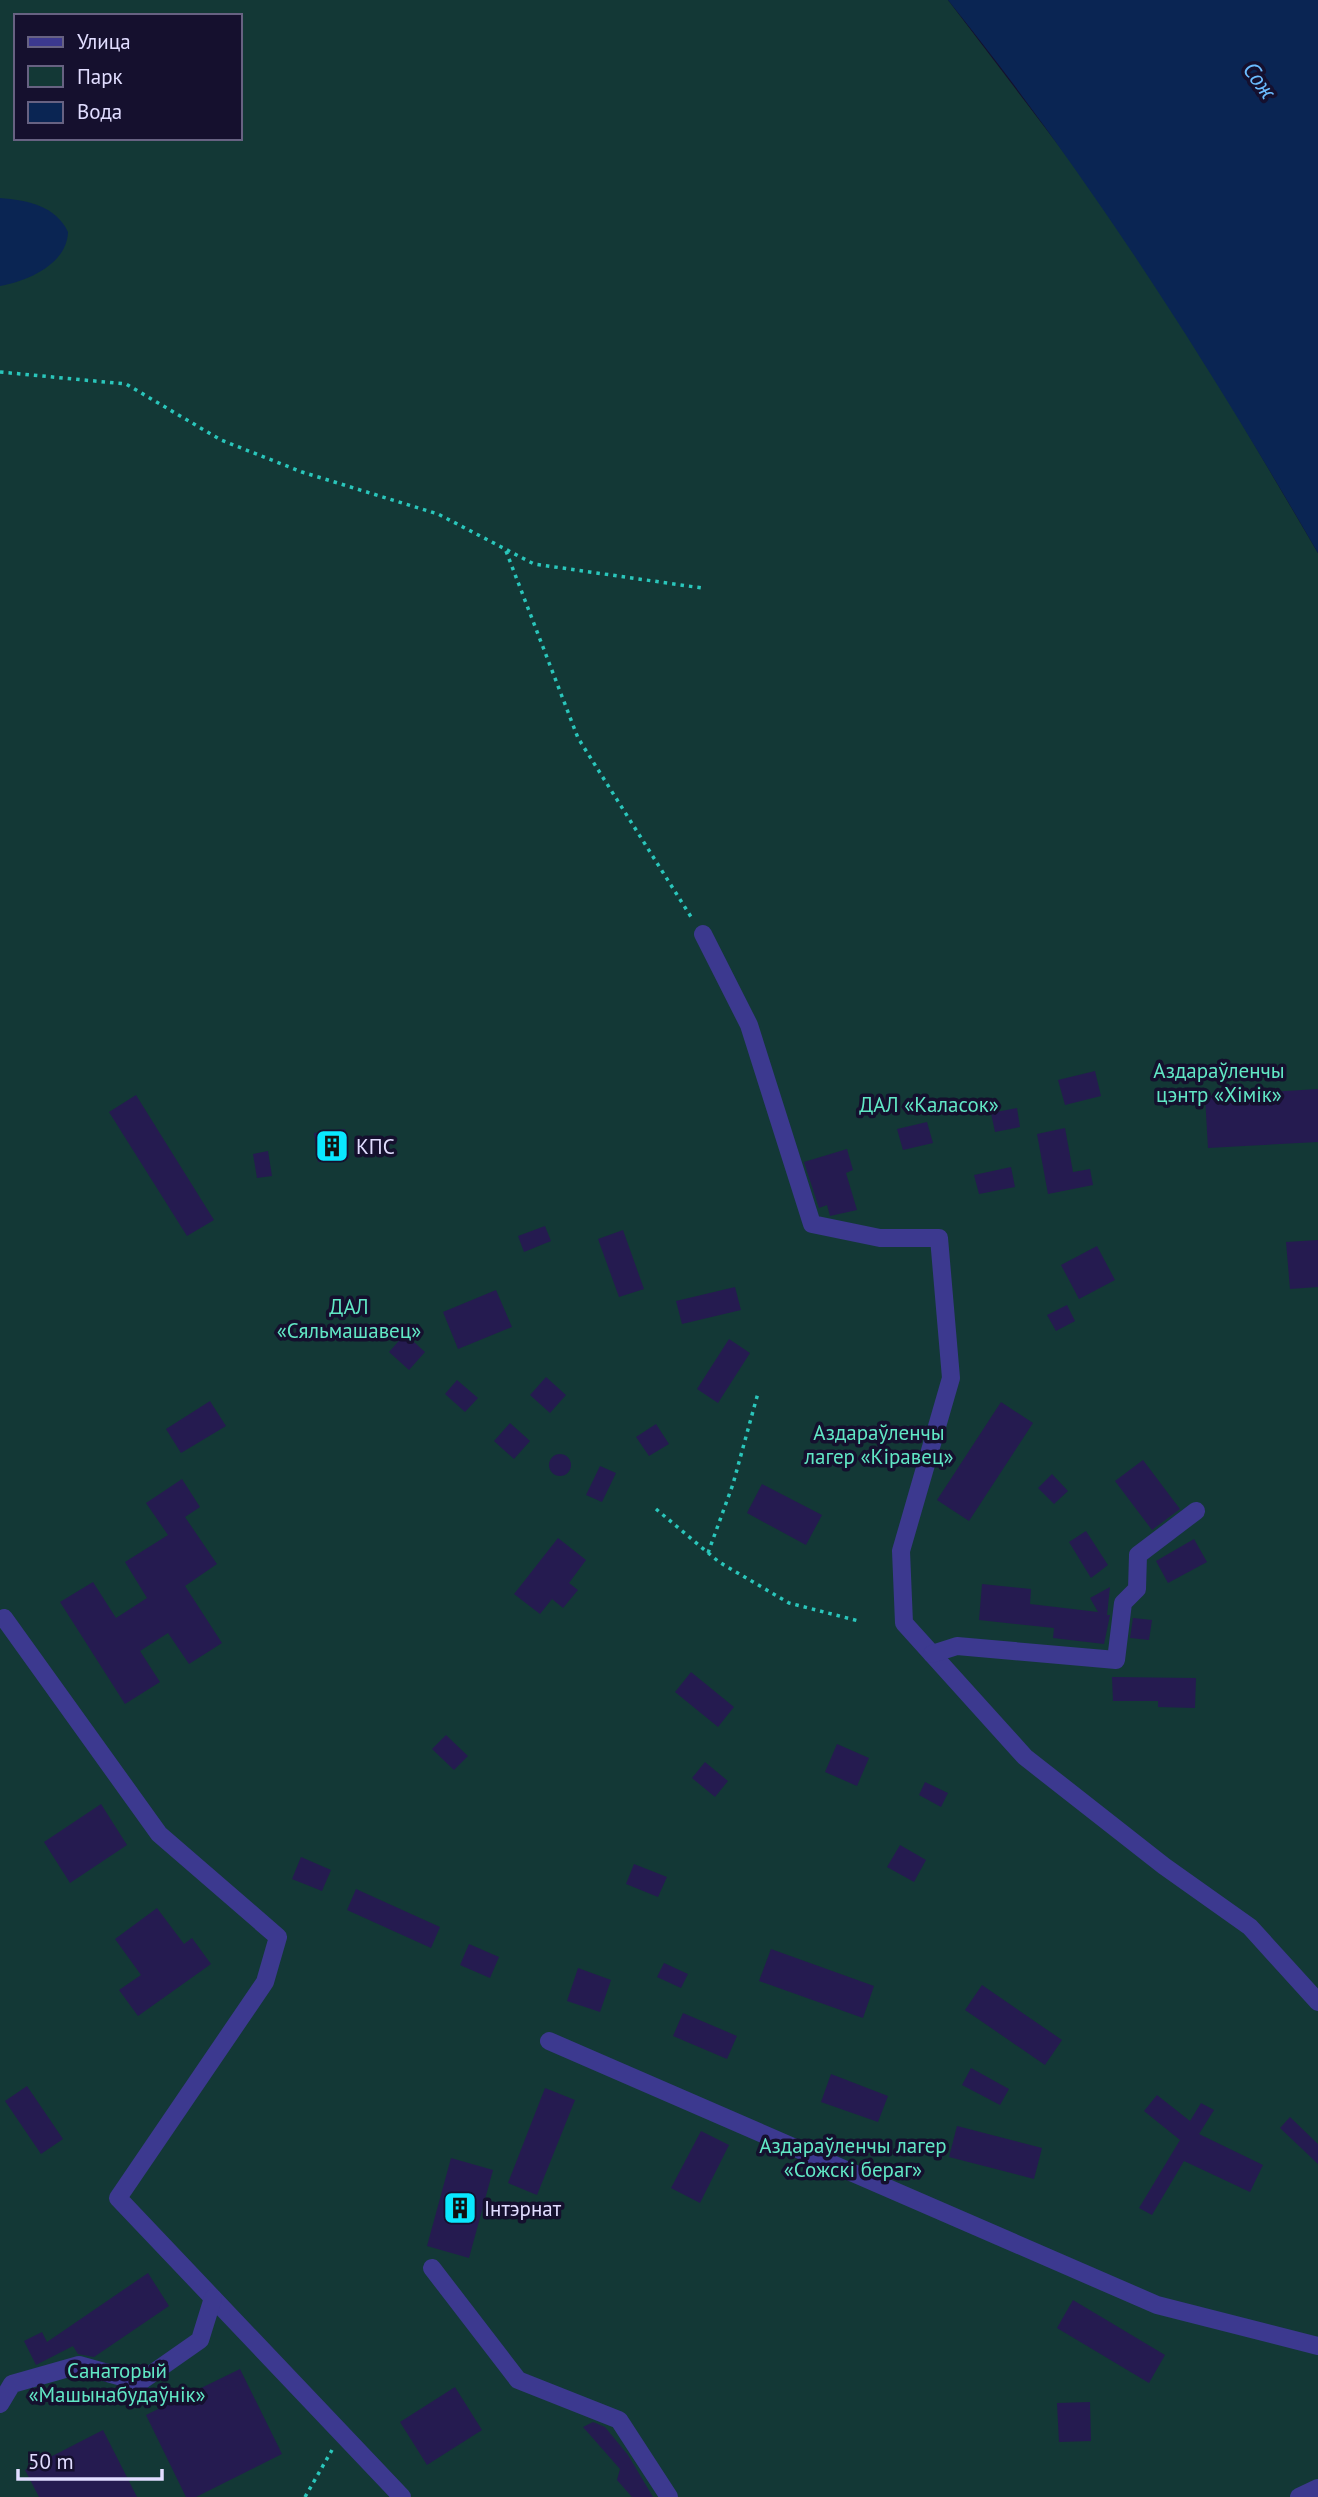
<svg xmlns="http://www.w3.org/2000/svg" width="1318" height="2497" viewBox="0 0 1318 2497" font-family="'PT Sans',sans-serif">
<style>
.green{fill:#133836;fill-rule:evenodd}
.water{fill:#0a2553}
.building{fill:#251b50}
.lines{fill:none;stroke-linecap:round;stroke-linejoin:round}
.path{stroke:#2ac6bb;stroke-width:3.5;stroke-dasharray:3.5 5;stroke-linecap:butt}
.minor{stroke:#3c398f;stroke-width:18}
.labels{text-anchor:middle;dominant-baseline:central;stroke-width:7;stroke-linejoin:round;paint-order:stroke}
.park-label{font-size:21px;fill:#61e7c5;stroke:#15102e}
.poi-label{font-size:21px;fill:#e1ddff;stroke:#15102e;text-anchor:start}
.water-label{font-size:23px;font-style:italic;fill:#6bbcff;stroke:#15102e}
</style>
<rect width="100%" height="100%" fill="#15102e"/>
<path class="green" d="M0 0H948L1097 196 1198 349 1318 553V2497H0ZM16 16H240V138H16Z"/>
<g class="water">
<path d="M948 0H1318V553C1206 360 1088 174 948 0Z"/>
<path d="M0 198C27 200 56 206 68 232 67 264 28 281 0 286Z"/>
</g>
<g class="building">
<polygon points="1095,1071 1101,1096 1065,1105 1058,1080"/>
<polygon points="1318,1089 1318,1142 1208,1148 1205,1096"/>
<polygon points="136,1095 214,1220 187,1236 109,1112"/>
<polygon points="1017,1108 1020,1127 995,1132 991,1113"/>
<polygon points="927,1122 933,1143 903,1150 897,1129"/>
<polygon points="1065,1128 1073,1172 1090,1169 1093,1185 1048,1194 1037,1134"/>
<polygon points="345,1129 349,1158 318,1162 314,1133"/>
<polygon points="847,1149 853,1170 846,1173 857,1210 830,1216 827,1205 819,1208 804,1162"/>
<polygon points="268,1151 272,1176 257,1178 253,1154"/>
<polygon points="1011,1167 1015,1187 979,1194 974,1175"/>
<polygon points="545,1226 551,1241 524,1252 518,1236"/>
<polygon points="623,1230 644,1289 619,1297 598,1239"/>
<polygon points="1318,1240 1318,1287 1290,1289 1286,1242"/>
<polygon points="1097,1246 1115,1280 1079,1299 1061,1265"/>
<polygon points="735,1287 741,1310 682,1324 676,1301"/>
<polygon points="496,1290 512,1327 458,1349 443,1312"/>
<polygon points="1067,1305 1075,1321 1056,1331 1047,1315"/>
<polygon points="405,1334 425,1352 409,1370 389,1352"/>
<polygon points="729,1339 750,1353 718,1403 697,1389"/>
<polygon points="546,1377 566,1395 550,1413 530,1395"/>
<polygon points="457,1380 478,1398 465,1412 445,1394"/>
<polygon points="210,1401 226,1426 181,1453 166,1429"/>
<polygon points="1001,1402 1033,1423 969,1521 937,1500"/>
<polygon points="510,1423 530,1441 514,1459 494,1441"/>
<polygon points="656,1424 669,1444 649,1456 636,1437"/>
<circle cx="560" cy="1465" r="11"/>
<polygon points="1143,1460 1180,1509 1152,1530 1115,1481"/>
<polygon points="600,1466 616,1473 602,1502 586,1495"/>
<polygon points="1052,1474 1068,1491 1054,1504 1038,1488"/>
<polygon points="182,1479 200,1507 185,1517 217,1564 185,1586 222,1643 189,1664 168,1633 140,1651 160,1682 125,1704 60,1602 93,1582 116,1618 147,1598 125,1562 168,1535 146,1503"/>
<polygon points="762,1484 822,1515 806,1545 747,1513"/>
<polygon points="1086,1531 1108,1565 1091,1578 1069,1542"/>
<polygon points="558,1538 586,1560 569,1583 578,1590 563,1608 552,1599 540,1614 514,1594"/>
<polygon points="1194,1539 1207,1562 1168,1583 1156,1561"/>
<polygon points="982,1584 1031,1589 1030,1604 1098,1612 1090,1598 1110,1587 1107,1615 1110,1615 1104,1644 1053,1638 1054,1628 979,1620"/>
<polygon points="1133,1618 1152,1620 1149,1640 1130,1638"/>
<polygon points="691,1672 734,1707 718,1727 675,1692"/>
<polygon points="1112,1677 1196,1678 1195,1708 1158,1707 1158,1701 1113,1701"/>
<polygon points="446,1735 468,1756 454,1770 432,1749"/>
<polygon points="837,1744 869,1758 857,1786 825,1772"/>
<polygon points="705,1762 728,1781 715,1797 692,1778"/>
<polygon points="925,1782 948,1793 941,1807 919,1795"/>
<polygon points="101,1804 127,1845 70,1883 44,1842"/>
<polygon points="900,1845 926,1860 914,1882 887,1867"/>
<polygon points="301,1857 331,1870 322,1891 292,1879"/>
<polygon points="634,1864 667,1877 658,1897 626,1884"/>
<polygon points="356,1889 440,1927 431,1948 347,1910"/>
<polygon points="157,1908 184,1944 192,1938 211,1964 138,2016 119,1990 141,1975 115,1939"/>
<polygon points="469,1944 499,1957 490,1978 460,1965"/>
<polygon points="771,1949 874,1986 863,2018 759,1981"/>
<polygon points="664,1963 688,1974 681,1988 657,1977"/>
<polygon points="578,1968 611,1980 600,2012 567,2001"/>
<polygon points="982,1985 1062,2040 1045,2065 965,2010"/>
<polygon points="683,2013 737,2036 727,2059 673,2036"/>
<polygon points="971,2068 1009,2089 1000,2105 962,2085"/>
<polygon points="831,2074 888,2096 878,2122 821,2102"/>
<polygon points="27,2086 63,2139 41,2154 5,2101"/>
<polygon points="545,2088 575,2100 537,2195 508,2183"/>
<polygon points="1157,2095 1190,2121 1201,2103 1214,2110 1199,2134 1263,2165 1250,2192 1184,2161 1152,2215 1139,2208 1180,2140 1144,2111"/>
<polygon points="1290,2117 1318,2144 1318,2164 1280,2128"/>
<polygon points="957,2126 1042,2148 1034,2179 949,2157"/>
<polygon points="701,2131 729,2145 700,2203 671,2188"/>
<polygon points="451,2158 493,2170 469,2258 427,2246"/>
<polygon points="148,2273 169,2306 94,2357 78,2354 73,2346 36,2365 24,2341 42,2332 47,2342"/>
<polygon points="1073,2300 1165,2355 1149,2383 1057,2328"/>
<polygon points="240,2369 282,2454 196,2497 186,2497 146,2415"/>
<polygon points="455,2387 482,2430 427,2465 400,2422"/>
<polygon points="1090,2402 1091,2441 1059,2442 1057,2403"/>
<polygon points="593,2422 605,2427 628,2455 653,2497 632,2497 617,2480 620,2469 583,2427"/>
<polygon points="103,2430 137,2497 39,2497 25,2470"/>
</g>
<g class="lines">
<g class="path">
<polyline points="0,372 126,384 221,440 302,472 438,514 534,564 702,588"/>
<polyline points="506,551 578,738 693,920"/>
<polyline points="656,1509 719,1562 789,1603 859,1621"/>
<polyline points="708,1553 733,1484 758,1393"/>
<polyline points="305,2497 332,2450"/>
</g>
<g class="minor">
<polyline points="703,934 749,1025 812,1224 880,1238 939,1238 951,1378 901,1551 904,1623 1025,1757 1164,1866 1250,1927 1318,2002"/>
<polyline points="4,1618 159,1834 278,1937 265,1982 118,2198 402,2497"/>
<polyline points="932,1654 957,1646 1116,1660 1123,1603 1137,1589 1138,1555 1196,1511"/>
<polyline points="549,2041 1157,2305 1318,2346"/>
<polyline points="432,2268 518,2380 619,2420 669,2497"/>
<polyline points="0,2404 12,2384 79,2365 140,2382 200,2340 213,2298"/>
<polyline points="1299,2497 1318,2488"/>
</g>
</g>
<defs>
<symbol id="building-square" viewBox="-11 -11 22 22"><rect x="-9" y="-9" width="18" height="18" rx="4" fill="#09e8ff" stroke="#15102e"/><path d="M-4-6H4V6H1V3H-1V6H-4ZM-2.5-4.3h1.7v1.8h-1.7ZM.8-4.3h1.7v1.8H.8ZM-2.5-1h1.7V.8h-1.7ZM.8-1h1.7V.8H.8Z" fill="#111"/></symbol>
</defs>
<g fill-rule="evenodd">
<use href="#building-square" x="313" y="1127" width="38" height="38"/>
<use href="#building-square" x="441" y="2189" width="38" height="38"/>
</g>
<g class="labels">
<g class="park-label">
<text x="1219" y="1070">Аздараўленчы<tspan x="1219" dy="24">цэнтр «Хімік»</tspan></text>
<text x="929" y="1104">ДАЛ «Каласок»</text>
<text x="349" y="1306">ДАЛ<tspan x="349" dy="24">«Сяльмашавец»</tspan></text>
<text x="879" y="1432">Аздараўленчы<tspan x="879" dy="24">лагер «Кіравец»</tspan></text>
<text x="853" y="2145">Аздараўленчы лагер<tspan x="853" dy="24">«Сожскі бераг»</tspan></text>
<text x="117" y="2370">Санаторый<tspan x="117" dy="24">«Машынабудаўнік»</tspan></text>
</g>
<g class="poi-label">
<text x="356" y="1146">КПС</text>
<text x="484" y="2208">Інтэрнат</text>
</g>
<g class="water-label">
<text transform="translate(1260 80) rotate(54)">Сож</text>
</g>
</g>
<rect x="14" y="14" width="228" height="126" fill="#15102e" stroke="#676282" stroke-width="2"/>
<rect x="28" y="37" width="35" height="10" fill="#3c398f" stroke="#676282" stroke-width="2"/>
<text x="77" y="49" font-size="21" fill="#e1ddff">Улица</text>
<rect x="28" y="66" width="35" height="21" fill="#133836" stroke="#676282" stroke-width="2"/>
<text x="77" y="84" font-size="21" fill="#e1ddff">Парк</text>
<rect x="28" y="102" width="35" height="21" fill="#0a2553" stroke="#676282" stroke-width="2"/>
<text x="77" y="119" font-size="21" fill="#e1ddff">Вода</text>
<path d="M18 2469v10h144v-10" fill="none" stroke="#e1ddff" stroke-width="3.5"/>
<text x="28" y="2469" font-size="21" fill="#e1ddff" stroke="#15102e" stroke-width="5" paint-order="stroke">50 m</text>
</svg>
